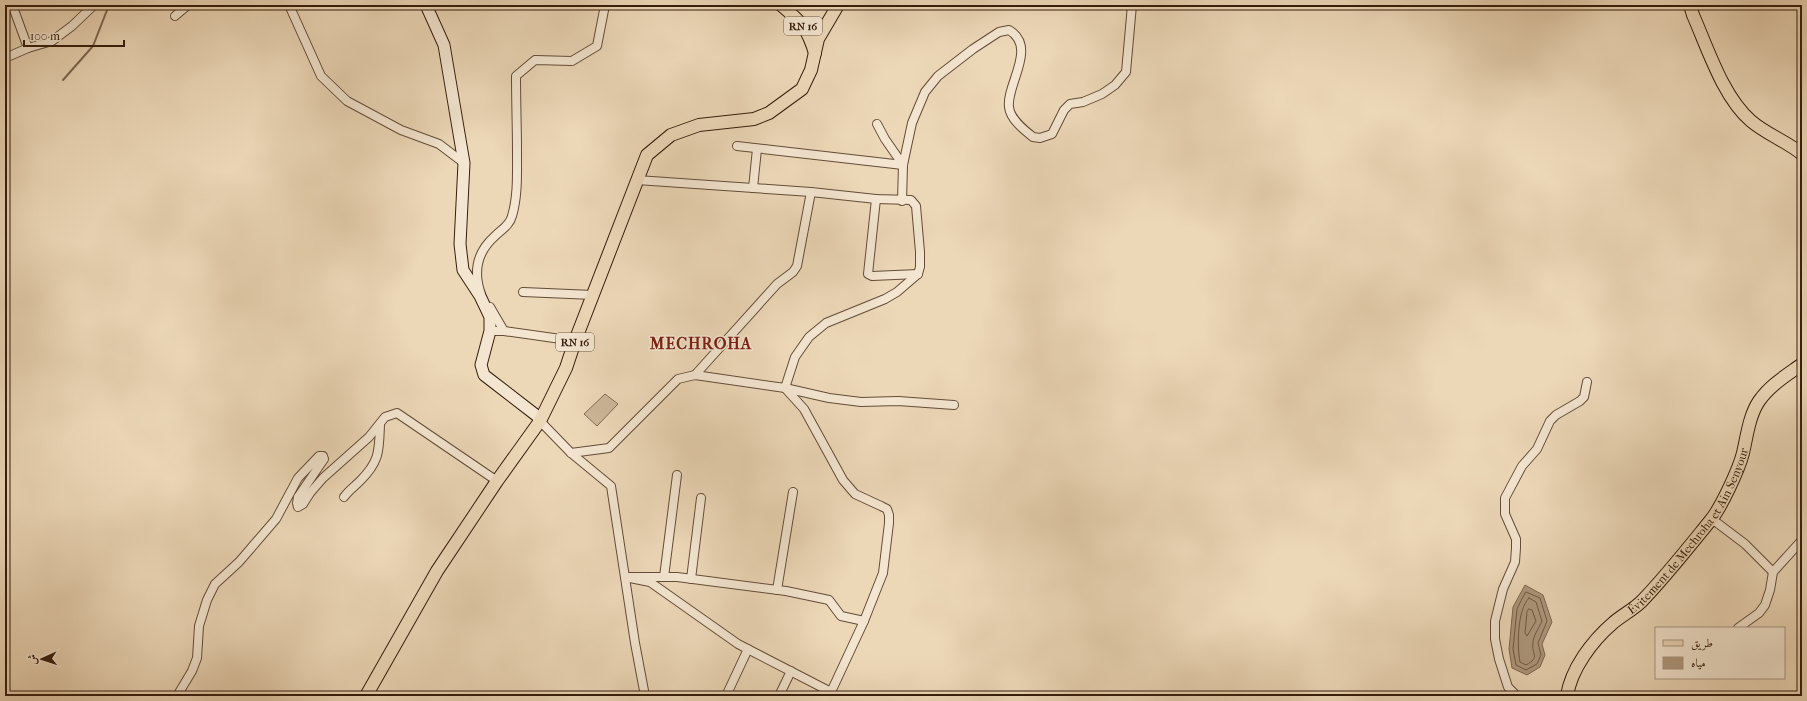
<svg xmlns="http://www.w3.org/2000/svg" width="1807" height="701" viewBox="0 0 1807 701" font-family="'IM FELL French Canon',Amiri,serif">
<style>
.green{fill:#cdb79a;stroke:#816a53}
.water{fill:#ae987d;stroke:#7e6750}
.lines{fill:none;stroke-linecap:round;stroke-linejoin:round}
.shore{stroke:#725a44;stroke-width:1}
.stream{stroke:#7e6750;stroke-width:2}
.street-casing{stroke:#634c37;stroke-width:10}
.secondary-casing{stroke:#351d0c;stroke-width:13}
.primary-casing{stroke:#351d0c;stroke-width:14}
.street{stroke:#f3e5d0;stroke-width:8}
.secondary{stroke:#f3e5d0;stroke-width:11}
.primary{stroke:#ecd7b7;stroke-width:12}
.labels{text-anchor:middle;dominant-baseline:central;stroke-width:3;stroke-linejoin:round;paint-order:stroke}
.shield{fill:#f3e5d0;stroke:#6e5947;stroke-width:1}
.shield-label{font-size:11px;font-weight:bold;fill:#351d0c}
.street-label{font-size:12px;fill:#351d0c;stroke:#f3e5d0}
.district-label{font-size:16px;font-weight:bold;letter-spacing:1px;fill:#7a1f14;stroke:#f3e5d0}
</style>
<rect width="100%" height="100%" fill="#ecd7b7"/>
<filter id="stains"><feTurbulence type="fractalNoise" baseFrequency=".005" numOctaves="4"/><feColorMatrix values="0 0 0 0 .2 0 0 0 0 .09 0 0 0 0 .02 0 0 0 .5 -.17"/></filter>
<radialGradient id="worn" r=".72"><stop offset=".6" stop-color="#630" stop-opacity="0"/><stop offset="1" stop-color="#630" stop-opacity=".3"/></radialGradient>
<polygon class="green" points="605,394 618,404 597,426 584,414"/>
<polygon class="water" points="1525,585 1543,595 1552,622 1542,644 1545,655 1540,667 1527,675 1512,668 1509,649 1513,607"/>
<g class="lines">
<g class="shore">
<polygon points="1526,592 1540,598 1547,621 1538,643 1541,655 1537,664 1526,670 1516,665 1513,649 1517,609"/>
<path d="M1529 598 1536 602 1542 621C1539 628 1533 636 1533 643 1531 654 1541 657 1526 665L1520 662C1517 646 1517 610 1529 598Z"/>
<polygon points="1529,609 1532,610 1536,621 1527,636 1525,633 1527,612"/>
</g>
<polyline class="stream" points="63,80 93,46 109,5"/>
<defs>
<g id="street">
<polyline points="289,5 321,76 347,101 401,130 439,144 464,163"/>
<polyline points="13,7 28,48"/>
<polyline points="175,16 188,5"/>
<polyline points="5,58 28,48 52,41 72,26 94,5"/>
<polyline points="877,124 885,139 903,165"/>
<polyline points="737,146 903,165"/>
<polyline points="637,180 811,192 876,199 911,200 916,206 920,252 920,267 918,274 897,292 885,299 826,323 809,337 795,357 785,388 804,409 843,480 855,494 881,506 887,509 889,515 889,523 883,573 864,621 831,692"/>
<polyline points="753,188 757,149"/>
<polyline points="876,199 868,274 872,276 918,274"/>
<path d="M902 201 903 165 912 123 925 92 938 76 973 49 999 32 1009 30C1038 47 1006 85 1009 107 1010 119 1024 130 1033 137L1040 138 1052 134 1064 110 1070 104 1083 102 1102 94 1115 85 1126 72 1132 5"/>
<polyline points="523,292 593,295"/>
<path d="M481 294C473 272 477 252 495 236 501 230 510 225 512 216 518 196 517 173 517 152 517 127 516 102 516 76L535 60 572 61 597 46 605 5"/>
<polyline points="490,307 504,331 490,331"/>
<polyline points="504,331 575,341"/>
<polyline points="695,375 777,284 793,272 797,266 811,192"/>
<polyline points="540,421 571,453 611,486 635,643 645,696"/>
<polyline points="571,453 609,448 678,379 695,375 785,388 829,398 861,402 898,401 954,405"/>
<path d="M344 497C349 490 354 487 360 481 380 461 379 451 380 424"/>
<polyline points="1712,519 1745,544 1773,572"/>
<polyline points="664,577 677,475"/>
<polyline points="691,579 701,498"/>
<polyline points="777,590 793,492"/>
<polyline points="1738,628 1759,613 1765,605 1770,590 1773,572 1802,540"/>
<polyline points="832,695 831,692 738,644 650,582 625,577 677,577 786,591 829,600 841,616 864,621"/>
<polyline points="177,696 192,671 197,658 199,626 207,600 215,584 239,562 276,519 298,478 319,456 323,456 324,459 298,497 297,503 298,507 303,504 310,493 323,478 369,437 385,417 397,413 497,481"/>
<polyline points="726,696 748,649"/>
<polyline points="779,696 791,671"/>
<polyline points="1517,696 1508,687 1499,659 1495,639 1495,621 1503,589 1515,562 1516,548 1516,539 1505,514 1505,498 1522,466 1537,449 1550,421 1556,415 1580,401 1584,397 1587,382"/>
</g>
<polyline id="secondary" points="426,5 444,45 464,163 460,244 463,270 480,296 490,317 490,331 481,365 484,375 541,419"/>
<g id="primary">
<path d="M781 5C801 22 807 27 815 53"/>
<path d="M1690 5 1693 15C1708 49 1723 97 1751 121 1766 134 1786 141 1802 154"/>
<polyline points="366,696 437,571 497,481 540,421 566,368 575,341 647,155 671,135 699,125 754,119 769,113 802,89 811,70 818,39 838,5"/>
<path id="s1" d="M1567 696C1571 669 1592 641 1613 623 1622 615 1633 610 1642 601 1666 576 1688 548 1710 521 1721 508 1739 469 1743 453 1747 436 1749 416 1759 401 1770 385 1787 375 1802 364"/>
</g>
</defs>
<use href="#street" class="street-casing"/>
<use href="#secondary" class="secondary-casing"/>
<use href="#primary" class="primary-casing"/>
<use href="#street" class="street"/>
<use href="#secondary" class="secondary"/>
<use href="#primary" class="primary"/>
</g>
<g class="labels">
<g class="shield">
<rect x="784" y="17" width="38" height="18" rx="3"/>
<rect x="556" y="333" width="38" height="18" rx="3"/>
</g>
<g class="shield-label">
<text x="803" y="26">RN 16</text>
<text x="575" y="342">RN 16</text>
</g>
<g class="street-label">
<text stroke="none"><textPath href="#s1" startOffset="209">Évitement de Mechroha et Ain Senyour</textPath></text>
</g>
<g class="district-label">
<text x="701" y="343">MECHROHA</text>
</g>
</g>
<rect width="1807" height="701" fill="none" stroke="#ecd7b7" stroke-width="20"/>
<rect x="6" y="6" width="1795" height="689" fill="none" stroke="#351d0c" stroke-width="2"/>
<rect x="10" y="10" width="1787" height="681" fill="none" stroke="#351d0c"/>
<rect x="1655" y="627" width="130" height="52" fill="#f3e5d0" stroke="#a79582"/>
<rect x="1663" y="640" width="20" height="6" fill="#ecd7b7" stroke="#a79582"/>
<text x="1691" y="647" font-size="12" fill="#351d0c">طريق</text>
<rect x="1663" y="657" width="20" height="12" fill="#ae987d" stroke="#a79582"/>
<text x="1691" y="667" font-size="12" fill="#351d0c">مياه</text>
<g transform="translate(42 659) rotate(267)" stroke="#f3e5d0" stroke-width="3" paint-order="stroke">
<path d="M0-3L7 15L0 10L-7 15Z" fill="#351d0c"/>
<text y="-6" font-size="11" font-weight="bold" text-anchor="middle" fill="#351d0c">ش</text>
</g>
<path d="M24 40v6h100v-6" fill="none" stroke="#351d0c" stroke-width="2"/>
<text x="30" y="40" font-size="12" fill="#351d0c" stroke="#f3e5d0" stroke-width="3" paint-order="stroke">100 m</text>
<rect width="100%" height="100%" filter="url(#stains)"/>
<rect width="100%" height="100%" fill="url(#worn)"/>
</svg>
